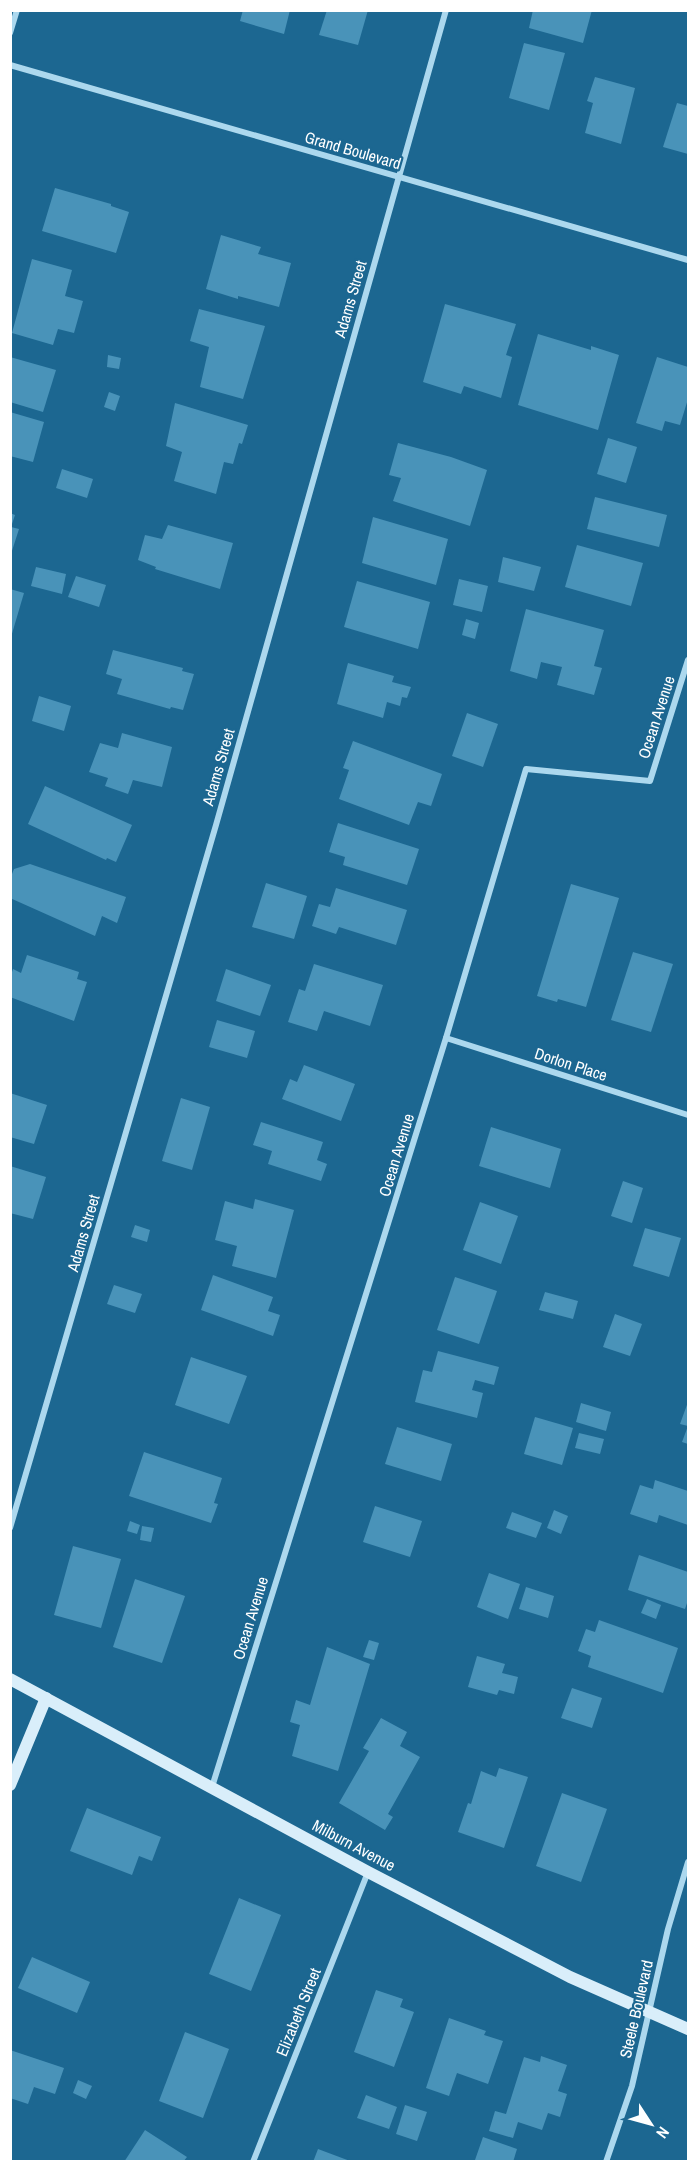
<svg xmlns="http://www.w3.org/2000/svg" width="699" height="2172" viewBox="0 0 699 2172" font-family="'Archivo Narrow',sans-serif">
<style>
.building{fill:#4993b9}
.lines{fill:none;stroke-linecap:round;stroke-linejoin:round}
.street{stroke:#acd8ee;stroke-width:6}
.secondary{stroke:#d9eefa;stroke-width:12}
.labels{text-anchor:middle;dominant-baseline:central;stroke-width:4.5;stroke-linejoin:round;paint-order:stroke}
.street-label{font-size:16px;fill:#fff;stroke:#1c6791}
</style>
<rect width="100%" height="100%" fill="#1c6791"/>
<g class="building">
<polygon points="243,10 290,10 284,34 240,21"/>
<polygon points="327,10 368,10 358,45 319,35"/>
<polygon points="533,10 592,10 583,43 529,28"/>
<polygon points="524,43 565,53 549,110 509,98"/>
<polygon points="595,77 635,88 621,144 585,133 593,103 587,101"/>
<polygon points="677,103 688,106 688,154 663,147"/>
<polygon points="55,188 111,204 111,206 129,212 116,253 42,231"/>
<polygon points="221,235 261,247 258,254 291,263 279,307 238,296 238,299 206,289"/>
<polygon points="32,259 72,270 65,296 83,301 74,333 58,329 53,345 12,333"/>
<polygon points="445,304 516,324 506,355 512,357 501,398 464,386 461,394 423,382"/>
<polygon points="199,309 265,326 243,399 200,387 209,347 190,341"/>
<polygon points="538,334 591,350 591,346 619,355 598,430 518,405"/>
<polygon points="108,355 121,358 119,369 107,367"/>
<polygon points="10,357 56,370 43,412 10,402"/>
<polygon points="657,357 688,367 688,399 680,425 665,421 662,431 636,423"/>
<polygon points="109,392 120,396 115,411 104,407"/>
<polygon points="175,403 248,425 242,444 239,443 233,464 224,462 216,494 174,481 182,452 166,446"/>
<polygon points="10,412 44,422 33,462 10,456"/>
<polygon points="608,438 637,447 626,483 597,474"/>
<polygon points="398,443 451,457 487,470 470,526 393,501 401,478 389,475"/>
<polygon points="62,469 93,479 87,498 56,488"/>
<polygon points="595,497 667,515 659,547 587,529"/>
<polygon points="10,513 15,515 11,527 19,529 11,554"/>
<polygon points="373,517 448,539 436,585 362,563"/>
<polygon points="168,525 233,543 220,589 155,569 156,567 138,560 145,535 162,539"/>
<polygon points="577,545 643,563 631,606 565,587"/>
<polygon points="503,557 541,567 534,591 498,582"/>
<polygon points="36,567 66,574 62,594 31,586"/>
<polygon points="76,576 106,585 99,607 68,597"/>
<polygon points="459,579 488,586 482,612 453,605"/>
<polygon points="357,581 430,602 418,649 344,627"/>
<polygon points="10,589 24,593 11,637 10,637"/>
<polygon points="526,609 604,630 594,666 602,668 594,695 557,685 562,667 541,662 537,679 510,671"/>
<polygon points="466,619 479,623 475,639 462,635"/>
<polygon points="113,650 183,668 182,671 194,674 183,710 171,707 170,709 117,694 122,679 106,674"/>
<polygon points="348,663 394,676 392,682 411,687 407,698 402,697 400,706 387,702 383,718 337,704"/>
<polygon points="39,696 71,706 64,731 32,721"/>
<polygon points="467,713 498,724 483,767 452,756"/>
<polygon points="122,733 172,747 162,787 133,780 128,794 105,786 108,778 89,772 100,743 118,748"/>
<polygon points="353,741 442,774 431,806 418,802 409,825 339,799 349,770 343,768"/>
<polygon points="45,786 132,825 116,862 107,858 106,860 28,824"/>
<polygon points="338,823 419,849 407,885 343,865 345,857 329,852"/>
<polygon points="30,864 126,897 117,923 102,916 95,936 10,898 10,879 14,869"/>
<polygon points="266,883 307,896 294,939 252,927"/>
<polygon points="571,884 619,898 586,1007 558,999 557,1002 537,996"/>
<polygon points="336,888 407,910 396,945 339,927 336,934 312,926 319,904 330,907"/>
<polygon points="633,952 673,964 651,1032 611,1020"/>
<polygon points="27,955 79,972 77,979 87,982 74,1021 10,997 10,978 13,969 21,973"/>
<polygon points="314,964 383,985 370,1026 324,1011 317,1031 288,1022 299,989 305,991"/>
<polygon points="226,969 271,985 260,1016 216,1001"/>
<polygon points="217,1020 255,1031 247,1058 209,1047"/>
<polygon points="304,1065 355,1084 341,1121 282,1099 290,1079 297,1082"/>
<polygon points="10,1093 47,1105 34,1144 10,1137"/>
<polygon points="181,1098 210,1107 192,1170 162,1161"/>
<polygon points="261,1122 323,1142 317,1160 327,1164 321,1181 268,1164 272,1151 253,1145"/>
<polygon points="491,1127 561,1149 550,1188 479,1166"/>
<polygon points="10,1166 46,1177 33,1219 10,1213"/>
<polygon points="623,1181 643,1188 632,1223 611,1216"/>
<polygon points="255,1199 294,1210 276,1278 232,1266 237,1246 215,1240 225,1201 253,1209"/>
<polygon points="480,1202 518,1216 501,1264 463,1250"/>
<polygon points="135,1225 150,1230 147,1242 131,1237"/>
<polygon points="645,1228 681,1238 669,1277 633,1266"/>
<polygon points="213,1275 273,1297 268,1311 280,1315 273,1336 201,1310"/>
<polygon points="455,1277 497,1291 479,1344 437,1330"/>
<polygon points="114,1285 142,1294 135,1313 107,1304"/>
<polygon points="545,1292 578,1301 573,1319 539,1310"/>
<polygon points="615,1314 642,1324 630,1356 603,1347"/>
<polygon points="438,1351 499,1367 494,1385 475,1380 472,1390 483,1393 477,1418 415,1402 423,1370 432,1372"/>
<polygon points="191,1357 247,1376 229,1424 175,1405"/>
<polygon points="688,1402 688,1444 682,1442 688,1426 680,1424"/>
<polygon points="581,1403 611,1412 606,1431 576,1422"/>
<polygon points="535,1417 573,1428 562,1465 524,1454"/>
<polygon points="397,1427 452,1444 441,1481 385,1464"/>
<polygon points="579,1433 604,1439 600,1454 575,1448"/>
<polygon points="144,1452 222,1478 214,1503 218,1504 211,1523 129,1496"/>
<polygon points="655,1480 688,1491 688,1525 659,1515 657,1523 630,1514 640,1485 653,1489"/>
<polygon points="375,1506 422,1521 410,1557 363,1542"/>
<polygon points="554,1510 568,1516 561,1534 547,1528"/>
<polygon points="512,1512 542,1523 536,1538 506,1528"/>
<polygon points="130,1521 140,1525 137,1534 127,1531"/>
<polygon points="142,1526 154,1528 151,1542 140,1540"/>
<polygon points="73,1546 121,1559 101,1628 54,1615"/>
<polygon points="639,1555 688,1572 688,1600 685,1609 628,1590"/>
<polygon points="489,1573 520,1584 508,1619 477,1607"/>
<polygon points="135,1579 185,1596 162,1663 113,1647"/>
<polygon points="526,1587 554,1596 548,1618 519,1609"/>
<polygon points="647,1599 661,1605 656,1619 641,1613"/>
<polygon points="599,1620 678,1648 663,1693 588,1667 591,1656 578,1651 586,1629 595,1632"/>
<polygon points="369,1640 379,1643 374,1660 363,1657"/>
<polygon points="327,1647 370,1664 338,1771 292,1756 300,1725 290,1722 296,1700 310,1705"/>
<polygon points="477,1656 505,1664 502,1673 518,1677 514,1694 499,1690 497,1695 468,1687"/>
<polygon points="572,1688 602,1698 592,1728 561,1718"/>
<polygon points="381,1718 407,1732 400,1746 420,1757 388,1814 393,1817 385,1830 339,1803 369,1751 363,1748"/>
<polygon points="499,1768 528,1777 504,1848 458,1832 468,1803 471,1804 481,1771 496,1777"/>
<polygon points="562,1793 607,1809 581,1882 536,1866"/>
<polygon points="87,1808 161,1837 152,1861 139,1856 132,1875 70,1851"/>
<polygon points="239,1898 281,1915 251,1991 209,1974"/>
<polygon points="32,1957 90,1982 77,2013 18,1988"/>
<polygon points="376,1990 403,1999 400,2007 414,2012 394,2067 354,2052"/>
<polygon points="449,2018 486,2031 484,2035 503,2041 488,2084 457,2073 449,2096 426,2088"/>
<polygon points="185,2032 229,2049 203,2118 159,2101"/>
<polygon points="10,2050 64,2068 55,2094 34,2087 28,2104 10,2098"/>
<polygon points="541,2056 567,2065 558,2091 567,2094 560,2117 548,2113 542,2130 518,2122 513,2138 489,2131 495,2111 506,2114 524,2057 540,2062"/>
<polygon points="78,2080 92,2086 86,2099 73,2093"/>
<polygon points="366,2095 397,2107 389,2129 357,2118"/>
<polygon points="405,2105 427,2112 417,2141 396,2134"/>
<polygon points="145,2130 187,2157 183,2162 124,2162"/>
<polygon points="483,2137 517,2149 513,2162 480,2162 475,2160"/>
<polygon points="318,2149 350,2161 350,2162 313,2162"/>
</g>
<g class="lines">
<g class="street">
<polyline points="10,33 17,10"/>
<polyline points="10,65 688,260"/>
<polyline points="446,1038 688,1115"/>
<polyline points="10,1528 216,825 446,10"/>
<polyline points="212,1787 446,1038 526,769 650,781 688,660"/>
<polyline points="253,2162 368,1872"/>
<polyline points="606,2162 632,2086 668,1929 688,1862"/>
</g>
<g class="secondary">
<polyline points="10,1679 368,1872 570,1977 688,2029"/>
<polyline points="10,1785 46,1698"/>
</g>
</g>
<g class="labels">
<g class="street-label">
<text transform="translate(353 150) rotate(16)">Grand Boulevard</text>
<text transform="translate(350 299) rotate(-74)">Adams Street</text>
<text transform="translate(656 717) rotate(-72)">Ocean Avenue</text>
<text transform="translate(218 767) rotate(-74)">Adams Street</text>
<text transform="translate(571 1064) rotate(18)">Dorlon Place</text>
<text transform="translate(396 1155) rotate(-73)">Ocean Avenue</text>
<text transform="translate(83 1233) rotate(-74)">Adams Street</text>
<text transform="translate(250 1618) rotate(-73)">Ocean Avenue</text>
<text transform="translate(354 1845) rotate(28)">Milburn Avenue</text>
<text transform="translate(636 2009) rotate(-77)">Steele Boulevard</text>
<text transform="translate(298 2012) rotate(-68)">Elizabeth Street</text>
</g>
</g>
<rect width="699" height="2172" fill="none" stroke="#ffffff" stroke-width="24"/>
<g transform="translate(651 2124) rotate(126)" stroke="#1c6791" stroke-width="4.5" paint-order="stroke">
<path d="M0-4.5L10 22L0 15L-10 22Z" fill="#ffffff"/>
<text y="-9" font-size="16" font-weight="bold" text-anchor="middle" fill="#ffffff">N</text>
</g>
</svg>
